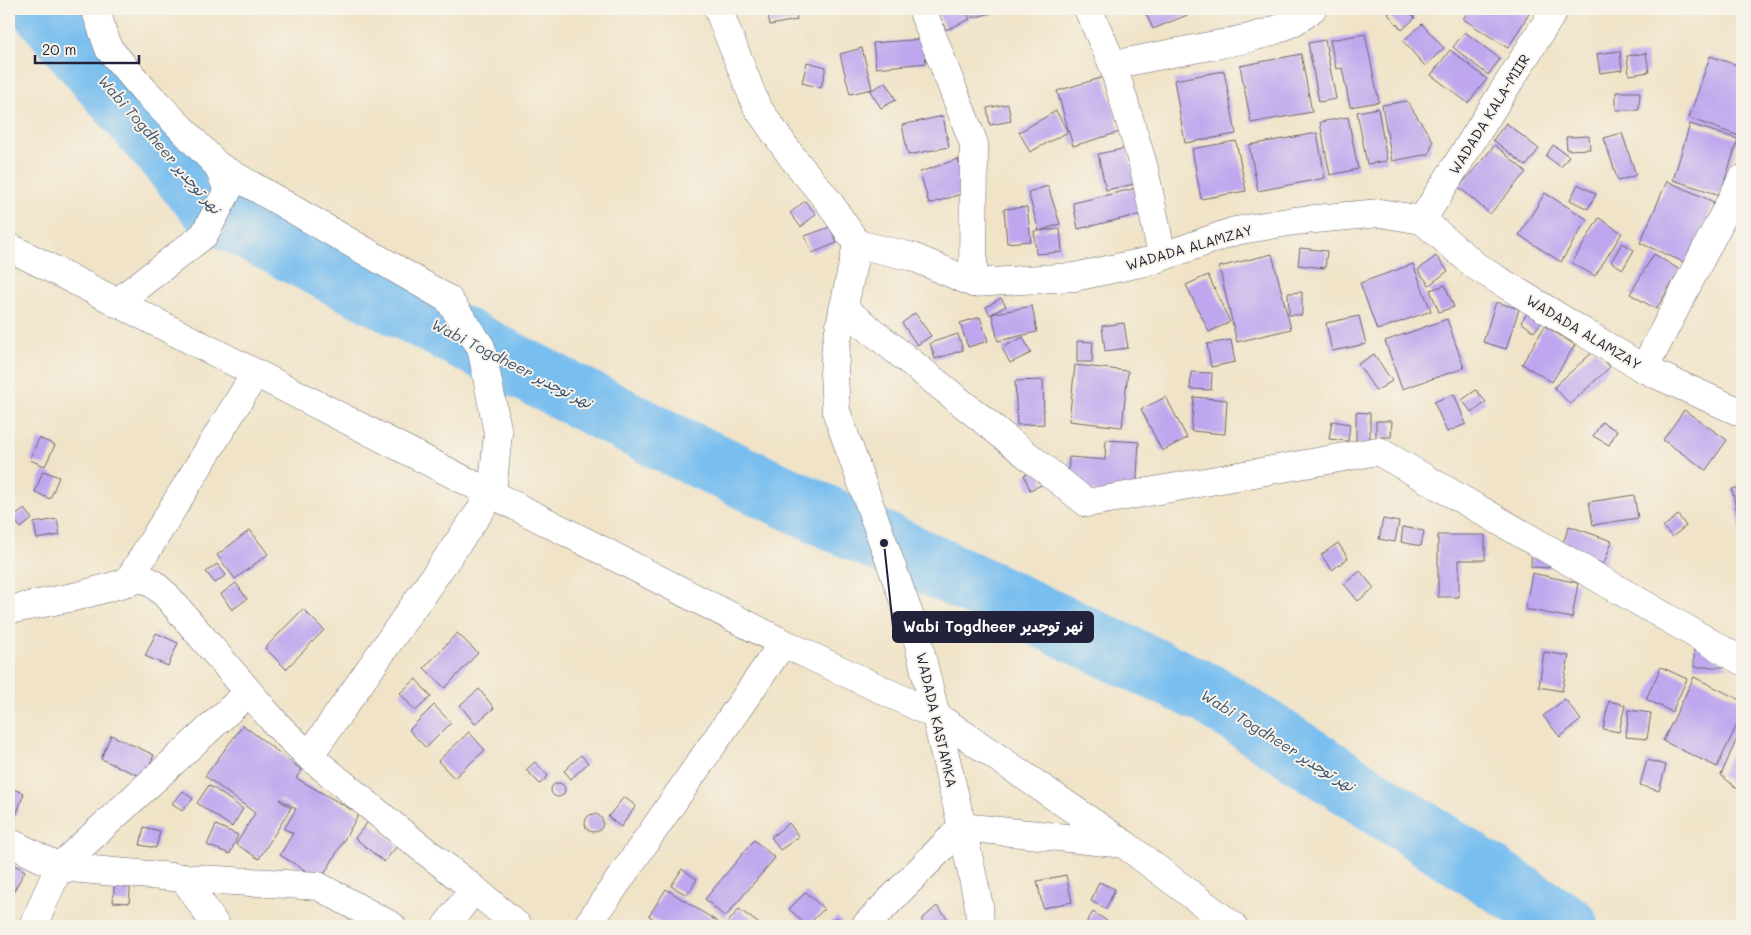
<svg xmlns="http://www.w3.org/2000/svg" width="1751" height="935" viewBox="0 0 1751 935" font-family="Mali,'Playpen Sans Arabic',sans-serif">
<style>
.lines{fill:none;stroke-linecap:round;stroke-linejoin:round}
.river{stroke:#78beef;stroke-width:62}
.building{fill:#bea7ee}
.minor-casing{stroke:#6a666c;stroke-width:29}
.minor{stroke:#fff;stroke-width:28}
.labels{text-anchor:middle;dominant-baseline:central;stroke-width:4;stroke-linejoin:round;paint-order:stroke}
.street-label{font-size:14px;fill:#22223b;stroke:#f7f3e8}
.water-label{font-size:15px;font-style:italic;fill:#3c5171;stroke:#f7f3e8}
.leader{fill:none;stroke:#22223b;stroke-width:2}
.callout-dot{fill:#22223b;stroke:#f7f3e8;stroke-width:2}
.callout{fill:#22223b;stroke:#22223b;stroke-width:2}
.callout-label{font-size:15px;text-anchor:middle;font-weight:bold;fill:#fff}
</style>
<rect width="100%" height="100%" fill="#f7f3e8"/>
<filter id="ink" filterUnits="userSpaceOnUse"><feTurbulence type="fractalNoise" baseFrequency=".02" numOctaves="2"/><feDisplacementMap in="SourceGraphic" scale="10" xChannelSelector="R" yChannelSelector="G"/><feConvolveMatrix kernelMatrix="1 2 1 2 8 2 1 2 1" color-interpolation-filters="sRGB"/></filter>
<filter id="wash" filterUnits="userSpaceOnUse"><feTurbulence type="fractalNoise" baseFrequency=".0096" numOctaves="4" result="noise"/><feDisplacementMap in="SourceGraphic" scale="20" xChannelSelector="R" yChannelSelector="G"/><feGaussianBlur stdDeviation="1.12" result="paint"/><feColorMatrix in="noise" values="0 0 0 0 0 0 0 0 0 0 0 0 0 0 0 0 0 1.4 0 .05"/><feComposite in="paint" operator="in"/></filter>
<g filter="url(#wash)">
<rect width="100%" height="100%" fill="#f0e3c7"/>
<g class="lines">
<polyline class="river" points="42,9 216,213 667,442 1210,695 1568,926"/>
</g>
<g id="blocks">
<g class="building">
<polygon points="767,9 795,9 797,20 770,25"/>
<polygon points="936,9 965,9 970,19 946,30"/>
<polygon points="970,9 995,9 996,12 972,18"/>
<polygon points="1144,9 1202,9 1153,29"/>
<polygon points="1394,9 1407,9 1415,18 1402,30 1388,14"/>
<polygon points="1415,9 1428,9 1424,15"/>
<polygon points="1470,9 1532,9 1508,48 1463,19"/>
<polygon points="1422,24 1444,48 1425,66 1403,41"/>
<polygon points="1465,32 1500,59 1488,75 1453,47"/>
<polygon points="1365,34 1379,102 1350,107 1342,68 1336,69 1330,40"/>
<polygon points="923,39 926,63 876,68 873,43"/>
<polygon points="1325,40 1336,99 1319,102 1308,43"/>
<polygon points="862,48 872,89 850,94 840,54"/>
<polygon points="1450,50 1487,79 1468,103 1431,75"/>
<polygon points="1620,51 1622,70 1600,73 1597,54"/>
<polygon points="1646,53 1649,72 1629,75 1627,56"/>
<polygon points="1301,54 1312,112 1251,123 1240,66"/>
<polygon points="1710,56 1742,67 1742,127 1739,136 1689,118"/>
<polygon points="807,62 826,67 821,88 802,83"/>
<polygon points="1224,71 1236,134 1185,143 1174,80"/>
<polygon points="1104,77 1120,132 1073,146 1057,91"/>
<polygon points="886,82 896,100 881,108 870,91"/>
<polygon points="1616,92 1640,92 1639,110 1616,110"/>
<polygon points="1407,101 1433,141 1429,154 1392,161 1382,105"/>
<polygon points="1008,104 1011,121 990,125 987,108"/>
<polygon points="1378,108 1387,161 1367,164 1357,112"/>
<polygon points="1056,111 1068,132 1030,152 1019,132"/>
<polygon points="943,116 949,147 908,155 902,125"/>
<polygon points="1348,117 1358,169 1330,175 1320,122"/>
<polygon points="1506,123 1539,149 1526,166 1493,140"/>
<polygon points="1690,124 1738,139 1720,195 1673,180"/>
<polygon points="1317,133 1325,178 1258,191 1249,145"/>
<polygon points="1622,133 1636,175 1618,181 1604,138"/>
<polygon points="1589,136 1590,149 1567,150 1566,137"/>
<polygon points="1236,141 1246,191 1201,199 1192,149"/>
<polygon points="1495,145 1526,172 1490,214 1459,187"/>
<polygon points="1553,145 1569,156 1561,167 1546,156"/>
<polygon points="1127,148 1135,184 1106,190 1098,154"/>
<polygon points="958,159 968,192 929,204 920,172"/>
<polygon points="1667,181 1714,202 1688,264 1640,243"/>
<polygon points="1578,184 1596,194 1588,209 1570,200"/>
<polygon points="1048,186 1060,224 1039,231 1028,192"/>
<polygon points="1141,187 1146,213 1078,229 1073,203"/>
<polygon points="1545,193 1587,219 1561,262 1519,235"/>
<polygon points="805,201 816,214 801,227 790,213"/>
<polygon points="1027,207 1031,241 1007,243 1004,209"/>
<polygon points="1599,218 1622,233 1595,276 1572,263"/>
<polygon points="830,227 837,243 812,253 805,236"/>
<polygon points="1060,229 1062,252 1036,254 1034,231"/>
<polygon points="1622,243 1634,250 1623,269 1611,262"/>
<polygon points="1300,248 1327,251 1325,268 1298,265"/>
<polygon points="1272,254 1291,329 1237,342 1219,267"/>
<polygon points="1654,254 1680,270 1656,309 1630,294"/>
<polygon points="1436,256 1448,271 1429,285 1418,270"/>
<polygon points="1413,264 1431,311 1377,330 1360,283"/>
<polygon points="1208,275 1230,322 1209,332 1186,285"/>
<polygon points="1445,285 1454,307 1439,312 1430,290"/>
<polygon points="1302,292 1302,315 1289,315 1288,293"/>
<polygon points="1001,298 1006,306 990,315 986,307"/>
<polygon points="1496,302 1519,309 1506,349 1483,342"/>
<polygon points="1032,306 1037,332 998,341 992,314"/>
<polygon points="1532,306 1546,316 1534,332 1521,322"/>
<polygon points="915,313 931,336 917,345 902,323"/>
<polygon points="1359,316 1366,344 1332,351 1326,323"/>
<polygon points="980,317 988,341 968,347 960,323"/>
<polygon points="1447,319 1464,368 1402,389 1385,341"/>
<polygon points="1124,323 1128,348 1105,351 1102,326"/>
<polygon points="1545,326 1575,345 1552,382 1522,364"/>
<polygon points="958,334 963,350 935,359 930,343"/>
<polygon points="1023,337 1031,353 1010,363 1002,348"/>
<polygon points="1231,340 1235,362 1211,367 1207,344"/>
<polygon points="1077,341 1093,342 1092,362 1077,362"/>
<polygon points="1595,350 1610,367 1570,404 1554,387"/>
<polygon points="1374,354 1392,381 1376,391 1358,364"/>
<polygon points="1075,365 1128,371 1122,427 1069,421"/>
<polygon points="1191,372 1212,373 1211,390 1190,389"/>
<polygon points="1043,380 1044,424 1017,425 1015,381"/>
<polygon points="1476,390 1486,402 1472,413 1462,400"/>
<polygon points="1454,394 1466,424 1447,432 1434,402"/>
<polygon points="1166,397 1187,438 1162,451 1141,409"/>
<polygon points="1194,397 1227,400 1225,434 1191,431"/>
<polygon points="1684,410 1727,440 1706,470 1663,440"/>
<polygon points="1356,412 1370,413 1370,445 1356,445"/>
<polygon points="1332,421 1350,424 1348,441 1329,439"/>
<polygon points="1376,421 1392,421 1391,437 1376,437"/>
<polygon points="1602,422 1617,431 1609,445 1593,436"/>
<polygon points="39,438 55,445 45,466 30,460"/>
<polygon points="1106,440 1139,442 1136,494 1068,490 1069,457 1105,460"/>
<polygon points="1039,470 1044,484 1030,490 1024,475"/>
<polygon points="43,471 59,477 50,499 35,492"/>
<polygon points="1742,487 1742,532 1741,532 1732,489"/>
<polygon points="1634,495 1638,518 1593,525 1589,502"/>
<polygon points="24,509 32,519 21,528 13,518"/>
<polygon points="1678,515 1686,526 1672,537 1663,527"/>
<polygon points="57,519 60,535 37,539 34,523"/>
<polygon points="1383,519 1399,522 1395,542 1379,539"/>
<polygon points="1569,526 1612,541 1604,564 1561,549"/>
<polygon points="1403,527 1424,531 1421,546 1401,542"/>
<polygon points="250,530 268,554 235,579 217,555"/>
<polygon points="1438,535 1485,535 1485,560 1459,560 1459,597 1438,597"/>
<polygon points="1338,543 1348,558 1332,570 1321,555"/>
<polygon points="1532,545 1550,546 1549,568 1531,567"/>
<polygon points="217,564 226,575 215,583 206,572"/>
<polygon points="1360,571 1374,588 1358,601 1344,584"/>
<polygon points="1532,573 1578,583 1572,618 1525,609"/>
<polygon points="236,583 247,599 232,610 221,594"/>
<polygon points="303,609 324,630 286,669 265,648"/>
<polygon points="156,633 178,643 168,666 145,656"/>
<polygon points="457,633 478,653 445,688 424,668"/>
<polygon points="1694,644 1729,667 1694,667"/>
<polygon points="1544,652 1569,656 1562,691 1539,687"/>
<polygon points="1661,667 1687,679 1672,712 1646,699"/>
<polygon points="1694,677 1742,701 1742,714 1717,767 1663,741"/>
<polygon points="416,679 431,697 415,711 400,693"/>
<polygon points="479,689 494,708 475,724 460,705"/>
<polygon points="1565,699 1581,720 1560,737 1543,716"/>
<polygon points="1609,701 1625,705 1619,732 1603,729"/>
<polygon points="434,705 451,723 426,748 409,730"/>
<polygon points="1629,710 1651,713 1647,739 1626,737"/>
<polygon points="243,725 302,770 296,778 359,814 321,880 280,855 293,833 284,829 296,809 280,799 279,800 291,808 259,859 236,844 255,813 205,776"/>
<polygon points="1742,727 1742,793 1721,775"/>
<polygon points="469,732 485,750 454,778 438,761"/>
<polygon points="111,735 154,755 144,778 101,759"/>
<polygon points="581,755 588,763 571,779 564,771"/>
<polygon points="1647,760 1666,765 1659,791 1640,785"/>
<polygon points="535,762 548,776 540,784 526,770"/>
<circle cx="558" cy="790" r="7"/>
<polygon points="209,785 243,809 232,827 197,803"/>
<polygon points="9,788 24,793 16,816 9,814"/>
<polygon points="183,791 193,799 182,811 172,803"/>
<polygon points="624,797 636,806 621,827 608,817"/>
<circle cx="594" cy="823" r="9"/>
<polygon points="368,822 398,845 384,862 355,838"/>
<polygon points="789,823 799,837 780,850 771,837"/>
<polygon points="216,825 238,835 230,854 207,845"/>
<polygon points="144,827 160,831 156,848 140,845"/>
<polygon points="754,840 775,858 725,917 705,899"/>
<polygon points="9,862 25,871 11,896 9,895"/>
<polygon points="682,869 697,879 687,895 671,886"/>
<polygon points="1066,875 1072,902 1043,908 1037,881"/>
<polygon points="115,878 131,879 129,903 113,902"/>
<polygon points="1099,882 1115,889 1106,909 1091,901"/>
<polygon points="666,889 718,922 715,926 665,926 649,916"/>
<polygon points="806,892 824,909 807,926 789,909"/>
<polygon points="937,906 952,924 950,926 927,926 921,920"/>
<polygon points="739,909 762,926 725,926"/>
<polygon points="1093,912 1115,926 1084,926"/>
<polygon points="837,917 845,926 825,926"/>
</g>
</g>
</g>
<g filter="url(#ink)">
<use href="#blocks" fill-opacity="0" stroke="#6a666c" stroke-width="1"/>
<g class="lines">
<defs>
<g id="minor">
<polyline points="95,9 109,49 144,90 218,166 228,190 204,235 116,303"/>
<polyline points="718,9 757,107 792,157 829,202 857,244"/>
<polyline points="922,9 974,144 973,283"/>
<polyline points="1088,9 1113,65 1144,168 1162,256"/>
<path d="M1113 65C1142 59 1171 53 1200 48 1239 40 1282 35 1312 9"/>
<polyline points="218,166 448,299 481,347 498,433 492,494 309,756"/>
<polyline points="1422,220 1555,9"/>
<polyline points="857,244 913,257 973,283 1074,277 1150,261 1235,231 1294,221 1380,213 1422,220 1477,267 1644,369 1742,413"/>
<polyline points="857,244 836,345 834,373 836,411 917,637 962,827 979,906 980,926"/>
<polyline points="9,247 783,643 935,715 1124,844"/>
<polyline points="843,308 1087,503 1378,451 1742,661"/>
<polyline points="1644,369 1742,179"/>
<polyline points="128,581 255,374"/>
<polyline points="9,610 78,596 142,578 151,582 166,595 277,725 309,756 401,832 474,889 518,926"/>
<polyline points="9,842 59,867 184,878 216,926"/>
<polyline points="184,878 318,886 392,926"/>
<polyline points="33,926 59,867 249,692"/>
<polyline points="446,926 474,889"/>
<polyline points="587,926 783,643"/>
<polyline points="865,926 962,827 1124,844 1233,926"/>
</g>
</defs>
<use href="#minor" class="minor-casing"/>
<use href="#minor" class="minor"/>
</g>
</g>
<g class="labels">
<g class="street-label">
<text transform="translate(1489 114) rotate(-58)">WADADA KALA-MIIR</text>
<text transform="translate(1189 247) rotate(-16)">WADADA ALAMZAY</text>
<text transform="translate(1584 332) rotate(31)">WADADA ALAMZAY</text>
<text transform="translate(937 720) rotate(77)">WADADA KASTAMKA</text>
</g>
<g class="water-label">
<text transform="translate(160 144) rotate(49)">Wabi Togdheer نهر توجدير</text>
<text transform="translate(512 363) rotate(27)">Wabi Togdheer نهر توجدير</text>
<text transform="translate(1278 740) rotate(32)">Wabi Togdheer نهر توجدير</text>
</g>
</g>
<path class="leader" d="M884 543L893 627"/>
<circle class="callout-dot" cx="884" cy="543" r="5"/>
<rect class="callout" x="893" y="612" width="200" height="30" rx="5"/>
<g class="callout-label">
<text x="993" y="632">Wabi Togdheer نهر توجدير</text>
</g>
<rect width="1751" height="935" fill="none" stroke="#f7f3e8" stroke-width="30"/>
<path d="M35 55v8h104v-8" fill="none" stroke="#22223b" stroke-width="2.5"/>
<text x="42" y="55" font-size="15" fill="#22223b" stroke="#f7f3e8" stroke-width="4" paint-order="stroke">20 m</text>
</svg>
